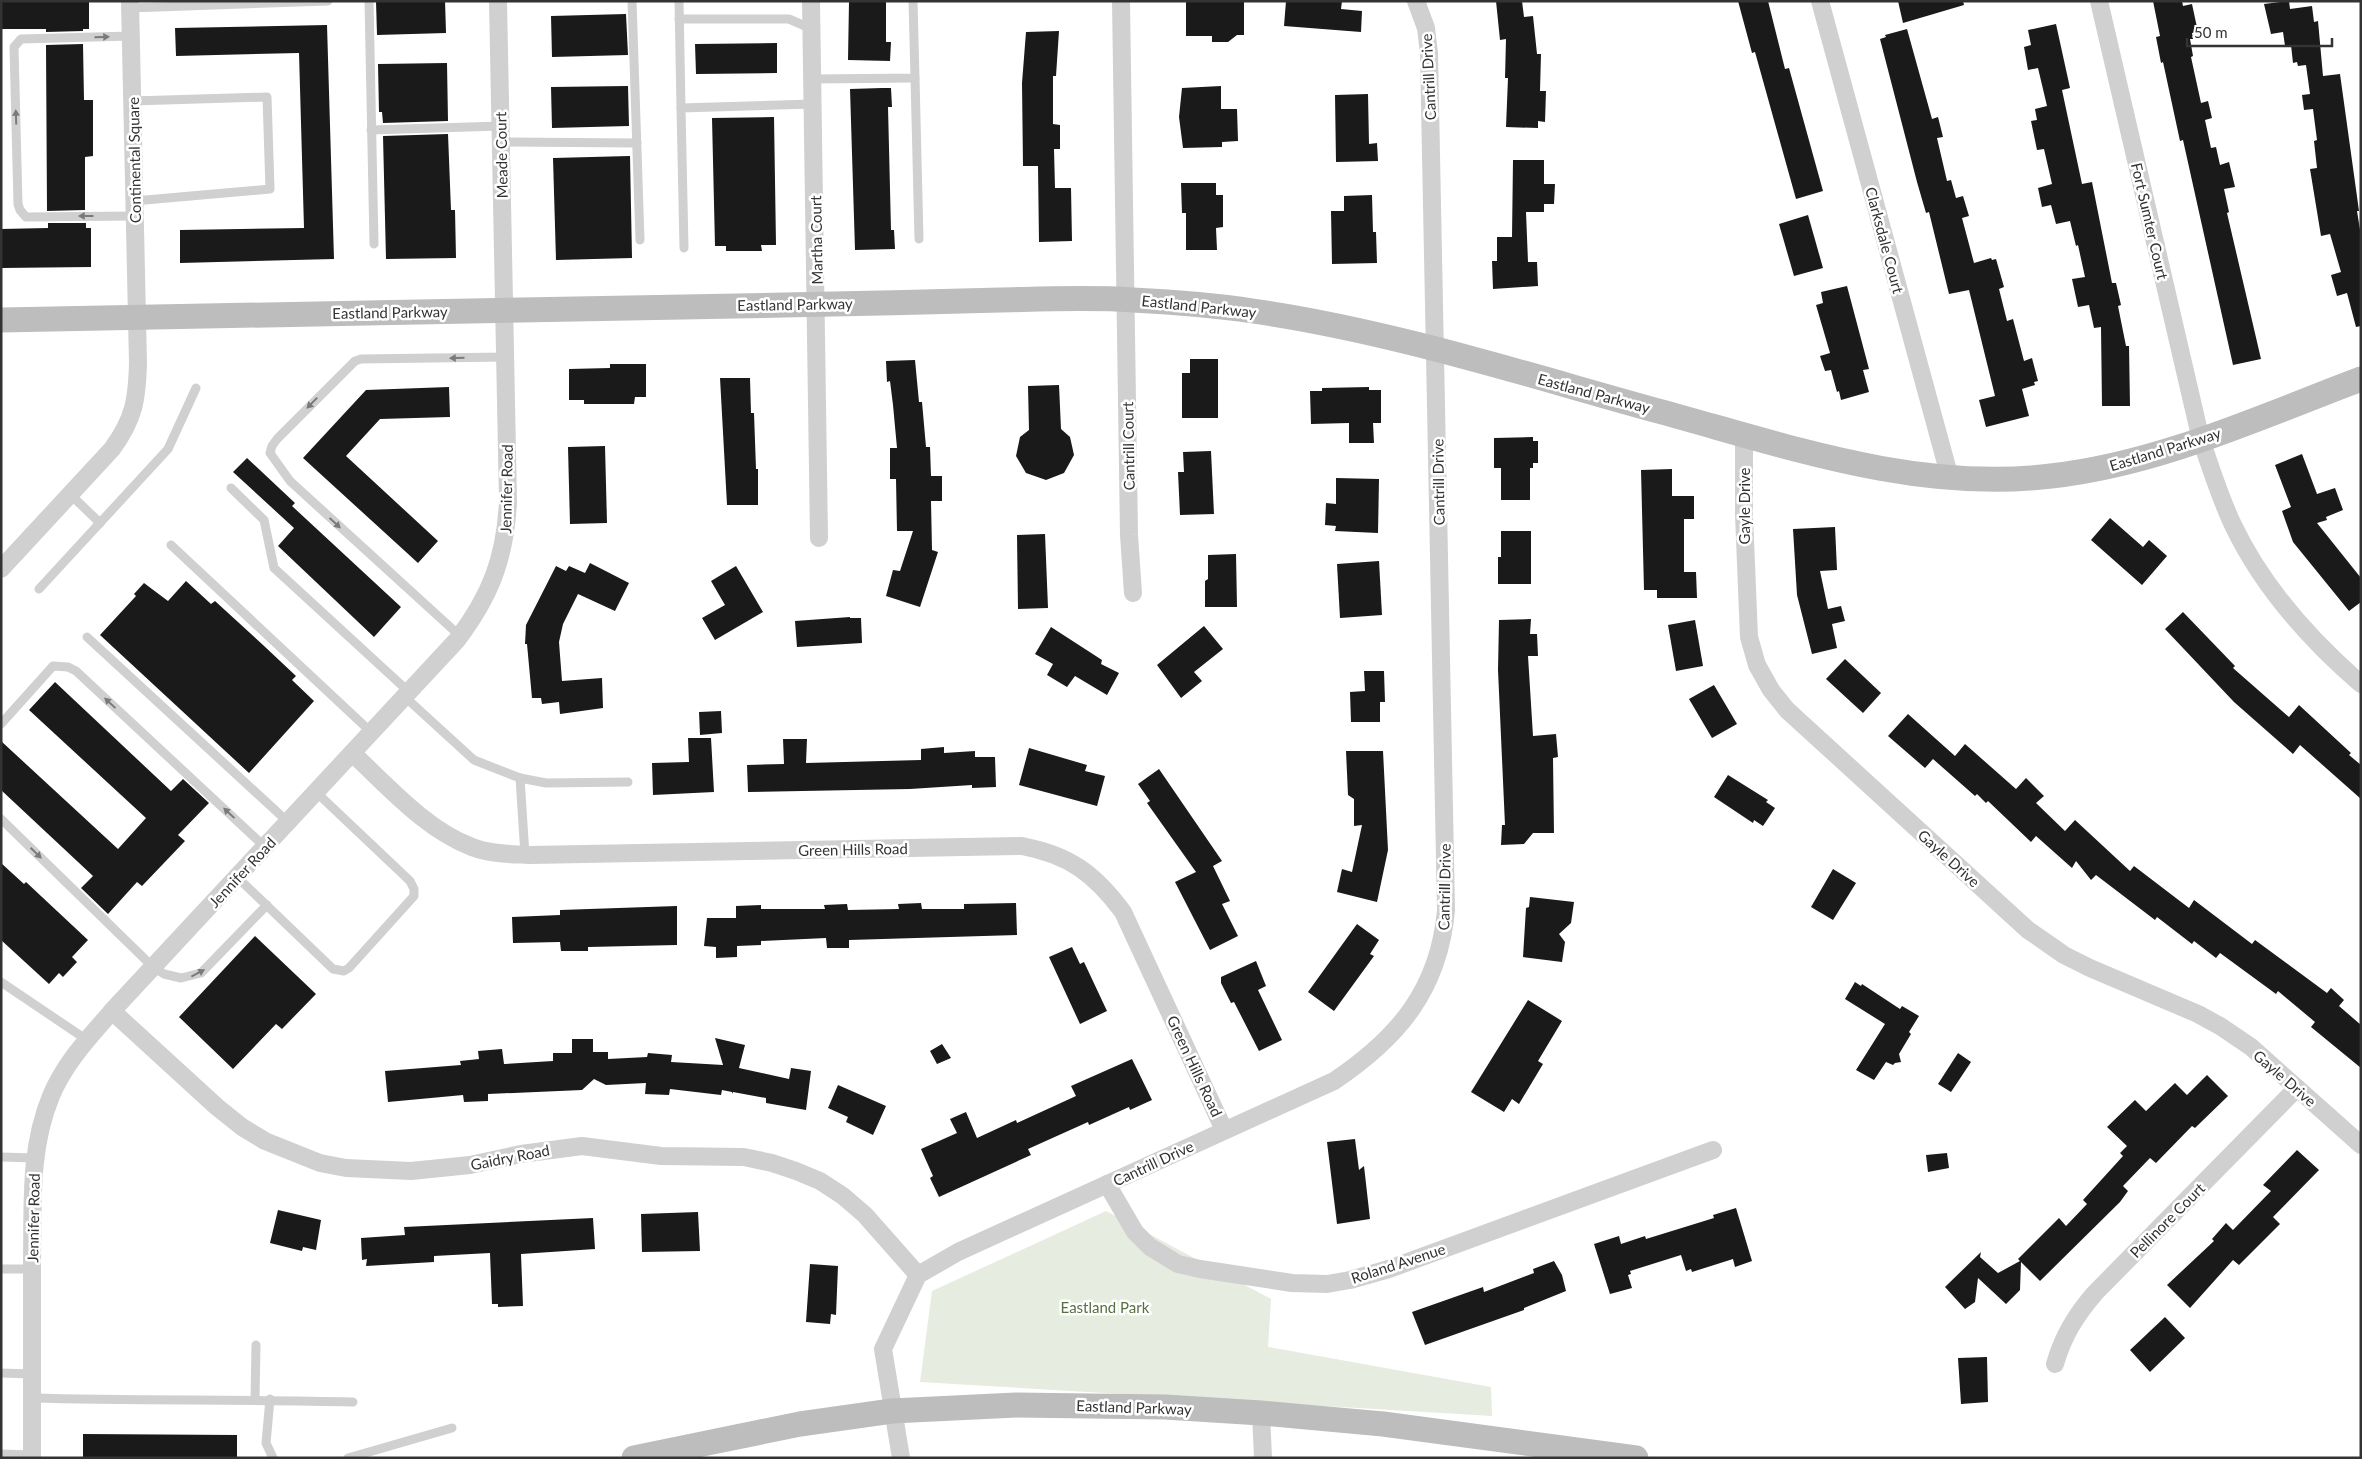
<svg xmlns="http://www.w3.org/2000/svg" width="2362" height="1459" viewBox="0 0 2362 1459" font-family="Lato,sans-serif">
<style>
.green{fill:#e6ecdf}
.building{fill:#1a1a1a}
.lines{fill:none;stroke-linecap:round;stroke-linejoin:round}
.lane{stroke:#d0d0d0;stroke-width:9}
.street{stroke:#d0d0d0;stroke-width:18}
.secondary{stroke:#bdbdbd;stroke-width:25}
.oneway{fill:#7a7a7a}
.labels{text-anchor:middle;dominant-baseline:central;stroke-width:5;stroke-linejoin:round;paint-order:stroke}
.street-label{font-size:15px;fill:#333;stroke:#fff}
.park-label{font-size:15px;fill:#56703f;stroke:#fff}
</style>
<rect width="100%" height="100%" fill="#fff"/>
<polygon class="green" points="1106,1211 1271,1299 1268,1347 1491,1387 1492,1416 920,1382 932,1291"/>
<g class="building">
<polygon points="1,1 89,1 89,29 83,29 83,31 46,32 46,29 1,29"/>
<polygon points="376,1 445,1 446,33 377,35"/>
<polygon points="849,1 886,1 886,42 891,42 890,61 848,60"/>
<polygon points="1186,1 1244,1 1244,35 1237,35 1228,42 1212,42 1212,36 1186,36"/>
<polygon points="1286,1 1342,1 1341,9 1362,11 1361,32 1284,26"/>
<polygon points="1496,1 1522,1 1524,17 1533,16 1537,54 1541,54 1540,91 1546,91 1545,122 1538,121 1538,128 1506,127 1508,78 1505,78 1506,39 1500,40"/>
<polygon points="1738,1 1768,1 1785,69 1789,68 1823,191 1796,199 1755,52 1752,53"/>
<polygon points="1898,1 1963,1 1964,5 1903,23"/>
<polygon points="2153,1 2182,1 2183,6 2192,4 2198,32 2192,33 2193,39 2190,39 2193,56 2191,57 2201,103 2208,101 2212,118 2205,120 2211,148 2216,147 2220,165 2229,162 2235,187 2224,189 2229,212 2227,213 2261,359 2233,365 2183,140 2180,141 2163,62 2161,63 2156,37 2160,36"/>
<polygon points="2289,1 2290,9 2312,6 2314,22 2318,21 2323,76 2340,74 2359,211 2357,211 2361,236 2361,326 2356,327 2347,293 2337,296 2331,275 2341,272 2330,234 2321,236 2310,169 2317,168 2314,141 2317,140 2313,109 2304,110 2302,95 2310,94 2306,65 2298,66 2297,62 2293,63 2291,45 2285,46 2283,32 2271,34 2264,4"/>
<polygon points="626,14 628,55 552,57 551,16"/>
<polygon points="2056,24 2070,88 2062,90 2082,184 2092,182 2112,283 2116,283 2121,305 2118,306 2126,346 2129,346 2130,406 2102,406 2101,327 2094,328 2089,305 2078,307 2072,279 2085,277 2078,245 2076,246 2070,221 2056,224 2051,205 2042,207 2038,188 2052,184 2044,149 2037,150 2031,121 2037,120 2035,109 2047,106 2038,68 2028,70 2024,47 2031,45 2028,30"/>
<polygon points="327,25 334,259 180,263 180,230 304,228 299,53 176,56 175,28"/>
<polygon points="1907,29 1932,119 1938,117 1943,137 1937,138 1947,181 1951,180 1956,198 1963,196 1969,216 1962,218 1974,263 1991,258 1992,260 1996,259 2004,287 1999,289 2007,321 2013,319 2024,361 2032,358 2038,381 2034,382 2035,385 2022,389 2029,416 1986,427 1979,400 1995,396 1969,290 1949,294 1929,212 1926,213 1917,182 1880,39 1886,37 1885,35"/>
<polygon points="1059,31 1056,76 1053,76 1053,124 1060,125 1060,149 1054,149 1055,188 1071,188 1072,241 1039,242 1038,166 1023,166 1022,83 1026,32"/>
<polygon points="777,43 777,73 696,74 695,44"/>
<polygon points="83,44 84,100 93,100 93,156 85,157 85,210 47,211 46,45"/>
<polygon points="447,63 448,121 383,123 382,112 379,112 378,64"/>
<polygon points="628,86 629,126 552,128 551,87"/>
<polygon points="1221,86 1221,109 1237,109 1238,141 1222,142 1222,147 1183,148 1179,117 1182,88"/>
<polygon points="882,88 891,88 892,107 888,107 891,230 894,230 895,249 855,250 850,89"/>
<polygon points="1368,94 1369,144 1377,143 1378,161 1336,162 1335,95"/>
<polygon points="774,117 776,245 761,245 762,251 726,251 726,246 715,246 712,118"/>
<polygon points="448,134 451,210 455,210 456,258 386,259 383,136"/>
<polygon points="630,156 632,258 556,260 553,158"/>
<polygon points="1513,160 1544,160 1544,184 1555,184 1554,204 1544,204 1544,212 1526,212 1528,262 1537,262 1538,286 1493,289 1492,261 1497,261 1497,237 1512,237"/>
<polygon points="1181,183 1216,183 1216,195 1223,195 1223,227 1216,228 1217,250 1186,250 1186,213 1182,213"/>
<polygon points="1372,195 1373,232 1376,232 1377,263 1332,264 1331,211 1344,211 1344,196"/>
<polygon points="1808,215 1823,268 1794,276 1779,224"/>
<polygon points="48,223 86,223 86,228 91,228 91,267 1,268 1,229 48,228"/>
<polygon points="1847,286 1869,369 1863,370 1869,392 1841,400 1839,391 1837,392 1831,370 1825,371 1820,356 1830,353 1816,305 1823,303 1821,292"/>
<polygon points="1190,359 1218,359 1218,418 1182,418 1182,373 1190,373"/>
<polygon points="915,360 919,402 922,402 926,447 930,447 931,476 942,476 942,501 931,501 932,550 938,552 920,607 886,596 893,570 900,571 913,531 897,531 896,479 890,479 890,448 897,448 893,405 890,381 887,382 886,361"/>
<polygon points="610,364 646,364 646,397 635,397 634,404 584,404 584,400 569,400 569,369 610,368"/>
<polygon points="720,378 750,378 751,413 754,413 756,469 758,469 758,505 727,505"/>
<polygon points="1059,385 1061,429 1070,437 1074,455 1064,473 1046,480 1026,473 1016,456 1020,437 1029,430 1028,386"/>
<polygon points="449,387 450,417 380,419 346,456 438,541 418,563 303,458 366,390"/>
<polygon points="1369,387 1369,390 1381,390 1381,423 1373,423 1374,443 1349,443 1349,423 1311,424 1310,391 1322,391 1322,388"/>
<polygon points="1533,437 1533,441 1538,441 1538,463 1533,463 1533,468 1530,468 1530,500 1501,500 1501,468 1494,468 1494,438"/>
<polygon points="605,446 607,523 570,524 568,447"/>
<polygon points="1211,451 1214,514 1180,515 1178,472 1184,472 1183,452"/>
<polygon points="2302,454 2317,494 2335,488 2343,510 2326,517 2327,520 2317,523 2361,578 2361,602 2349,611 2293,542 2282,511 2291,507 2275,465"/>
<polygon points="247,458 295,503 292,506 401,607 374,637 278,546 294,528 233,472"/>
<polygon points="1672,469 1672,496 1694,496 1694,519 1684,519 1684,572 1696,572 1697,598 1657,598 1657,590 1644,590 1641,470"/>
<polygon points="1336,478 1379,479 1378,533 1335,531 1336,526 1325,525 1326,503 1336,504"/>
<polygon points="2110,518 2143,547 2149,540 2167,556 2142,585 2091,540"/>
<polygon points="1835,527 1837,570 1820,571 1828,609 1841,606 1845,621 1832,624 1837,648 1812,654 1797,595 1793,529"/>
<polygon points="1501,531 1531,531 1531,584 1498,584 1498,557 1501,557"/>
<polygon points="1045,534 1048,608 1018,609 1017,535"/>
<polygon points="1236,554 1237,607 1205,607 1205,581 1208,579 1208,555"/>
<polygon points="1379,561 1382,615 1340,618 1337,564"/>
<polygon points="590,563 629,583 615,611 578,594 563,624 559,642 562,681 602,678 603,708 560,714 559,702 542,704 541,698 532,698 527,644 525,644 526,625 556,566 566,571 569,566 585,573"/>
<polygon points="736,566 763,612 715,640 702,618 725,605 711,581"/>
<polygon points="186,581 211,604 215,601 263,645 296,676 292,680 314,701 249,773 100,635 136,596 134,594 144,583 168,601"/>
<polygon points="2183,612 2235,666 2233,668 2289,717 2299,705 2351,753 2349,755 2361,765 2361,799 2300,745 2293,754 2234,702 2165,629"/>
<polygon points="850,617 850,618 861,618 862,643 797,647 795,621"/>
<polygon points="1531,619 1530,634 1537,634 1538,656 1528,656 1533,736 1556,734 1558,757 1553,758 1554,833 1533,833 1524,844 1501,845 1502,825 1505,825 1498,670 1499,620"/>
<polygon points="1695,620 1703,666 1676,671 1668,625"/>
<polygon points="1204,626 1223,649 1194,672 1202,681 1181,698 1157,665"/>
<polygon points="1051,627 1102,660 1101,664 1119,673 1107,695 1075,676 1067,687 1047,675 1053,664 1035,654"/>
<polygon points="1845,659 1881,693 1863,713 1826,679"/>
<polygon points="1364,671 1384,671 1385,702 1380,702 1380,722 1351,722 1350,692 1365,691"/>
<polygon points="55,682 171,791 183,779 209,803 178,835 185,841 142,886 137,882 108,914 81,888 93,876 1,790 1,741 118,849 146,818 29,710"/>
<polygon points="1714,685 1737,724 1712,738 1689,699"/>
<polygon points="721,711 722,733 700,735 699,712"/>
<polygon points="1908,714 1955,756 1965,744 2016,789 2026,778 2044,796 2036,803 2065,831 2075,820 2130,871 2134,866 2189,908 2194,900 2252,944 2255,940 2327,993 2331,988 2344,1000 2339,1006 2361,1025 2361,1068 2311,1027 2315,1022 2278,991 2276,994 2220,953 2216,958 2194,941 2192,944 2157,917 2155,920 2096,875 2091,880 2076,861 2072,868 2036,836 2031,842 1988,801 1986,803 1977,794 1975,796 1933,759 1925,768 1888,736"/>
<polygon points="688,738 711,738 714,792 653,795 652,763 689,762"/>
<polygon points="783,739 807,739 806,763 921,760 921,749 944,747 944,753 975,751 975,757 995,757 996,787 972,788 972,785 910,789 748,792 747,765 784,764"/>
<polygon points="1029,748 1087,765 1085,771 1105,776 1097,806 1019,785"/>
<polygon points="1346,751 1383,751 1388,850 1377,902 1337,892 1342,869 1352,872 1362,825 1354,826 1354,799 1348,795"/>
<polygon points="1159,769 1222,861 1213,866 1230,901 1222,904 1238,936 1210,950 1175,882 1196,872 1147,803 1150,801 1138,784"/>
<polygon points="1728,775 1768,800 1766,802 1775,808 1763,826 1754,820 1753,823 1714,797"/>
<polygon points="1,863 24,884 26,882 88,940 72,957 77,962 63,977 59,973 49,984 1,940"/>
<polygon points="1833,869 1856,883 1833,920 1811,907"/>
<polygon points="1530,897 1574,902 1571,923 1559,934 1565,942 1562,962 1523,957 1526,908 1529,907"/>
<polygon points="921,903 922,909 964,909 964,904 1016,903 1017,935 849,940 849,948 827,948 826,938 761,941 761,945 737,946 737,957 716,958 716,947 704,946 707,918 736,918 736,906 761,905 761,909 825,909 824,905 847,904 848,910 899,909 898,904"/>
<polygon points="677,906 677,945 588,947 588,951 561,951 560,942 513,943 512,917 560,915 560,910"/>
<polygon points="1357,924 1379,940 1370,954 1374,956 1334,1011 1308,992"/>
<polygon points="255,936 316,994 282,1029 276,1024 233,1069 179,1017"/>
<polygon points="1072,947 1080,964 1084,962 1107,1011 1080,1024 1049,957"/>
<polygon points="1256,961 1266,986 1258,990 1282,1040 1259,1051 1234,1002 1231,1003 1221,983 1221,977"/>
<polygon points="1855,982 1861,986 1862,984 1900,1009 1902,1006 1919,1016 1909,1032 1911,1034 1899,1054 1901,1062 1895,1063 1893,1065 1886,1062 1874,1080 1856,1070 1885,1024 1845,999"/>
<polygon points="1528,1000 1562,1021 1538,1061 1543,1064 1519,1104 1512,1099 1504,1112 1471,1092"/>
<polygon points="715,1038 745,1045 739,1068 789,1079 791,1068 811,1071 806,1110 766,1103 766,1098 733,1092 732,1094 732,1092 722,1090 721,1095 670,1089 669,1095 645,1094 646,1083 606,1085 594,1079 582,1090 488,1094 488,1101 464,1102 463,1095 388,1102 385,1071 461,1065 460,1061 479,1059 478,1051 502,1049 504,1064 553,1061 553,1053 572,1053 572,1039 593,1039 593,1052 608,1052 608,1059 647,1057 648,1053 672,1055 671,1062 723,1065"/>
<polygon points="942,1044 951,1058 937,1064 930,1051"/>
<polygon points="1958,1053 1971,1062 1951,1092 1938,1084"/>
<polygon points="1132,1059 1152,1100 1130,1110 1129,1107 1089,1125 1088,1122 1028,1149 1031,1155 939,1197 930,1178 933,1176 921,1149 957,1133 950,1119 966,1112 977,1138 1016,1120 1017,1123 1076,1096 1071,1086"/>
<polygon points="2207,1075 2228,1096 2195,1128 2192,1126 2156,1163 2150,1158 2123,1186 2128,1191 2120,1202 2040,1281 2021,1262 2020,1290 2006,1304 1978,1278 1975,1302 1965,1309 1945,1287 1981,1252 1980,1257 1998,1273 2020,1261 2018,1259 2059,1218 2066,1226 2087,1204 2083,1200 2123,1156 2120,1153 2127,1146 2107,1127 2135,1100 2146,1111 2175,1083 2187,1095"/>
<polygon points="838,1085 886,1106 873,1135 846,1122 848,1117 828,1108"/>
<polygon points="1355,1139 1359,1170 1364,1166 1370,1219 1337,1224 1327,1142"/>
<polygon points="2297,1150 2319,1170 2273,1217 2280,1224 2239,1265 2233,1260 2190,1308 2167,1285 2214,1241 2212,1239 2226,1223 2233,1230 2271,1191 2263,1185"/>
<polygon points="1947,1153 1949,1168 1928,1172 1926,1155"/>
<polygon points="1736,1208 1752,1261 1735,1267 1733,1259 1692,1272 1691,1269 1686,1271 1681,1255 1630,1271 1631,1274 1628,1275 1632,1288 1610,1294 1594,1244 1619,1236 1621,1244 1645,1236 1646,1239 1714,1218 1713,1215"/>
<polygon points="278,1210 321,1220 316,1250 303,1247 302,1251 270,1243"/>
<polygon points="698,1212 700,1251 642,1252 641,1214"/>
<polygon points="593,1218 595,1249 521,1254 523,1306 498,1307 498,1304 492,1304 490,1253 434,1256 434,1262 366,1266 367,1259 362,1260 361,1238 405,1235 404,1227"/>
<polygon points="1554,1261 1562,1275 1566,1291 1524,1308 1524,1310 1425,1345 1412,1312 1483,1287 1484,1292 1534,1273 1533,1269"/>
<polygon points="810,1264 838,1266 836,1315 831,1314 830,1324 806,1322"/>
<polygon points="2165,1317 2185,1338 2150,1372 2130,1350"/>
<polygon points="1987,1357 1988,1402 1961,1404 1958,1358"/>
<polygon points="83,1434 237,1435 237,1458 83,1458"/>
</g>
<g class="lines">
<g class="lane">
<polyline points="369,1 374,244"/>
<polyline points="632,1 640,240"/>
<polyline points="679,1 681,108"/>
<polyline points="130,8 328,1"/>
<polyline points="679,19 789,19 812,29"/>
<polyline points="131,36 21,39 14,47 18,204 20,210 26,217 135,216"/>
<polyline points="915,78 919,239"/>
<polyline points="813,79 915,78 913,1"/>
<polyline points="132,101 267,97 270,189 134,201"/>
<polyline points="371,130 501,126"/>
<polyline points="501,142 637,143"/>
<polyline points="684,248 681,108 813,104"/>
<polyline points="231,488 264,520 274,568 409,692"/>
<polyline points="70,494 100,523"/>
<polyline points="171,545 371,732"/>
<polyline points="39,589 168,449 196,388"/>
<polyline points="460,636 290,481 270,453 272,446 277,439 355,361 361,359 506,357"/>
<polyline points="87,637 288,822"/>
<polyline points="405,697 474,760 520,778 525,855"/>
<polyline points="1,724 53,666 68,667 76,671 265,847"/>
<polyline points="520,778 546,783 628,782"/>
<polyline points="1,819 153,967 164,974 181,978 201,973 267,905"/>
<polyline points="237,877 333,969 344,971 349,968 414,896 414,889 410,881 316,792"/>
<polyline points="1,982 87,1040"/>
<polyline points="1,1157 35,1158"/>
<polyline points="1,1269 32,1269"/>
<polyline points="1,1373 32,1374"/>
<path d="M32 1398C139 1401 246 1399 353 1402"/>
<polyline points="255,1399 256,1345"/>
<polyline points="270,1399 266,1443 273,1458"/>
<polyline points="1,1454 32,1455"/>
<polyline points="348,1458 452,1428"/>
</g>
<g class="street">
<polyline points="811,1 819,538"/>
<polyline points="1121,1 1129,535 1133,593"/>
<polyline points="1820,1 1950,478"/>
<path d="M2099 1 2201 440C2211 468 2220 498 2233 525 2263 588 2309 639 2361 684"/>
<polyline points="1744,435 1744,515 1749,637 1757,665 1771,690 1787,710 2028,930 2064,955 2090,968 2198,1014 2220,1026 2251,1047 2361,1145"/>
<path d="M1 569 112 449C134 419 137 400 138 363L130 1"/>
<path d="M352 753C389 787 425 829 472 847 490 854 511 854 529 855L1022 846C1069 855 1094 873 1123 912L1224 1130"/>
<polyline points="112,1011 217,1107 242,1127 265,1141 320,1163 346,1168 411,1171 470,1165 521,1154 582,1146 661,1156 744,1157 772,1163 796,1171 820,1181 843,1196 865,1215 918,1275"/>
<polyline points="1107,1184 1135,1232 1150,1247 1178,1264 1200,1269 1292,1283 1327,1284 1350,1280 1389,1269 1713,1150"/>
<path d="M2055 1364C2063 1336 2076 1315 2095 1293L2297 1088"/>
<polyline points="1261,1413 1263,1458"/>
<path d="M32 1458C32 1392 32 1326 32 1261 33 1205 29 1149 51 1096 65 1062 89 1038 112 1011L457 640C491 595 505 558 508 502L498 1"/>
<path d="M901 1458 883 1349 918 1275 958 1252 1334 1081C1398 1038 1439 990 1446 910L1429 53 1426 28 1416 1"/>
</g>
<g class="secondary">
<path d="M1 320C262 316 523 309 784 305 856 304 929 302 1001 300 1045 299 1089 297 1133 300 1173 302 1213 305 1253 311 1392 331 1527 375 1662 412 1790 447 1917 492 2051 476 2159 464 2260 417 2361 379"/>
<polyline points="634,1458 800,1424 892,1411 1016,1405 1165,1407 1261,1413 1383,1424 1636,1458"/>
</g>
</g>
<defs><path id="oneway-solid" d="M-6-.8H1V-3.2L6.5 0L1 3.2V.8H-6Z" transform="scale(1.25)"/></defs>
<g class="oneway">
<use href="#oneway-solid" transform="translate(102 37) rotate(-1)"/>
<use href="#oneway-solid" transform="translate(16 117) rotate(-92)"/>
<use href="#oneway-solid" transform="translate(86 216) rotate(180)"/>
<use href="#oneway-solid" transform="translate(457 358) rotate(179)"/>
<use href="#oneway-solid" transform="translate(312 403) rotate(134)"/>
<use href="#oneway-solid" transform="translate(335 523) rotate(43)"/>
<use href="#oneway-solid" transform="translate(110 703) rotate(-137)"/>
<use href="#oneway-solid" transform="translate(229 813) rotate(-137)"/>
<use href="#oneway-solid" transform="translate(36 853) rotate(44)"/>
<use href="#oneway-solid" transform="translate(198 973) rotate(-28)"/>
</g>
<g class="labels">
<g class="street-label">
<text transform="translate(1428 77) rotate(-93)">Cantrill Drive</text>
<text transform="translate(501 155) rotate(-91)">Meade Court</text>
<text transform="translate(134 160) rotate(-91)">Continental Square</text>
<text transform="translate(2150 221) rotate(77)">Fort Sumter Court</text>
<text transform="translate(816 240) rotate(-91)">Martha Court</text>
<text transform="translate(1885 240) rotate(75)">Clarksdale Court</text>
<text transform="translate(795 304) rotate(-1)">Eastland Parkway</text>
<text transform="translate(1199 306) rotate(6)">Eastland Parkway</text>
<text transform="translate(390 312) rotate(-1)">Eastland Parkway</text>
<text transform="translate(1594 393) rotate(15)">Eastland Parkway</text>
<text transform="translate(1128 446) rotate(-91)">Cantrill Court</text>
<text transform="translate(2165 449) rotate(-17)">Eastland Parkway</text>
<text transform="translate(1438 482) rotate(-91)">Cantrill Drive</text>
<text transform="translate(506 489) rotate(-89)">Jennifer Road</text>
<text transform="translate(1744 506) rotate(-90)">Gayle Drive</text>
<text transform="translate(853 849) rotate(-1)">Green Hills Road</text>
<text transform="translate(1949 858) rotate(42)">Gayle Drive</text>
<text transform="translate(242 872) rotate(-47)">Jennifer Road</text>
<text transform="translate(1444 887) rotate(-89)">Cantrill Drive</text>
<text transform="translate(1195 1066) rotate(65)">Green Hills Road</text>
<text transform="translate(2285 1078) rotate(41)">Gayle Drive</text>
<text transform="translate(510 1157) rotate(-11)">Gaidry Road</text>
<text transform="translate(1153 1163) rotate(-25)">Cantrill Drive</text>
<text transform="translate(33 1218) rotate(-89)">Jennifer Road</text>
<text transform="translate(2167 1220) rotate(-45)">Pellinore Court</text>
<text transform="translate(1398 1263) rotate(-18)">Roland Avenue</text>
<text transform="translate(1134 1407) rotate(2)">Eastland Parkway</text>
</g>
<g class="park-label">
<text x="1105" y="1307">Eastland Park</text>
</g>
</g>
<rect width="2362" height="1459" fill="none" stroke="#333333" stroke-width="5"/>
<path d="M2187 38v8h145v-8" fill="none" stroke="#333333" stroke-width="2.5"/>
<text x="2194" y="38" font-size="15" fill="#333333" stroke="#ffffff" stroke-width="4" paint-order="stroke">50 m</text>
</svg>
